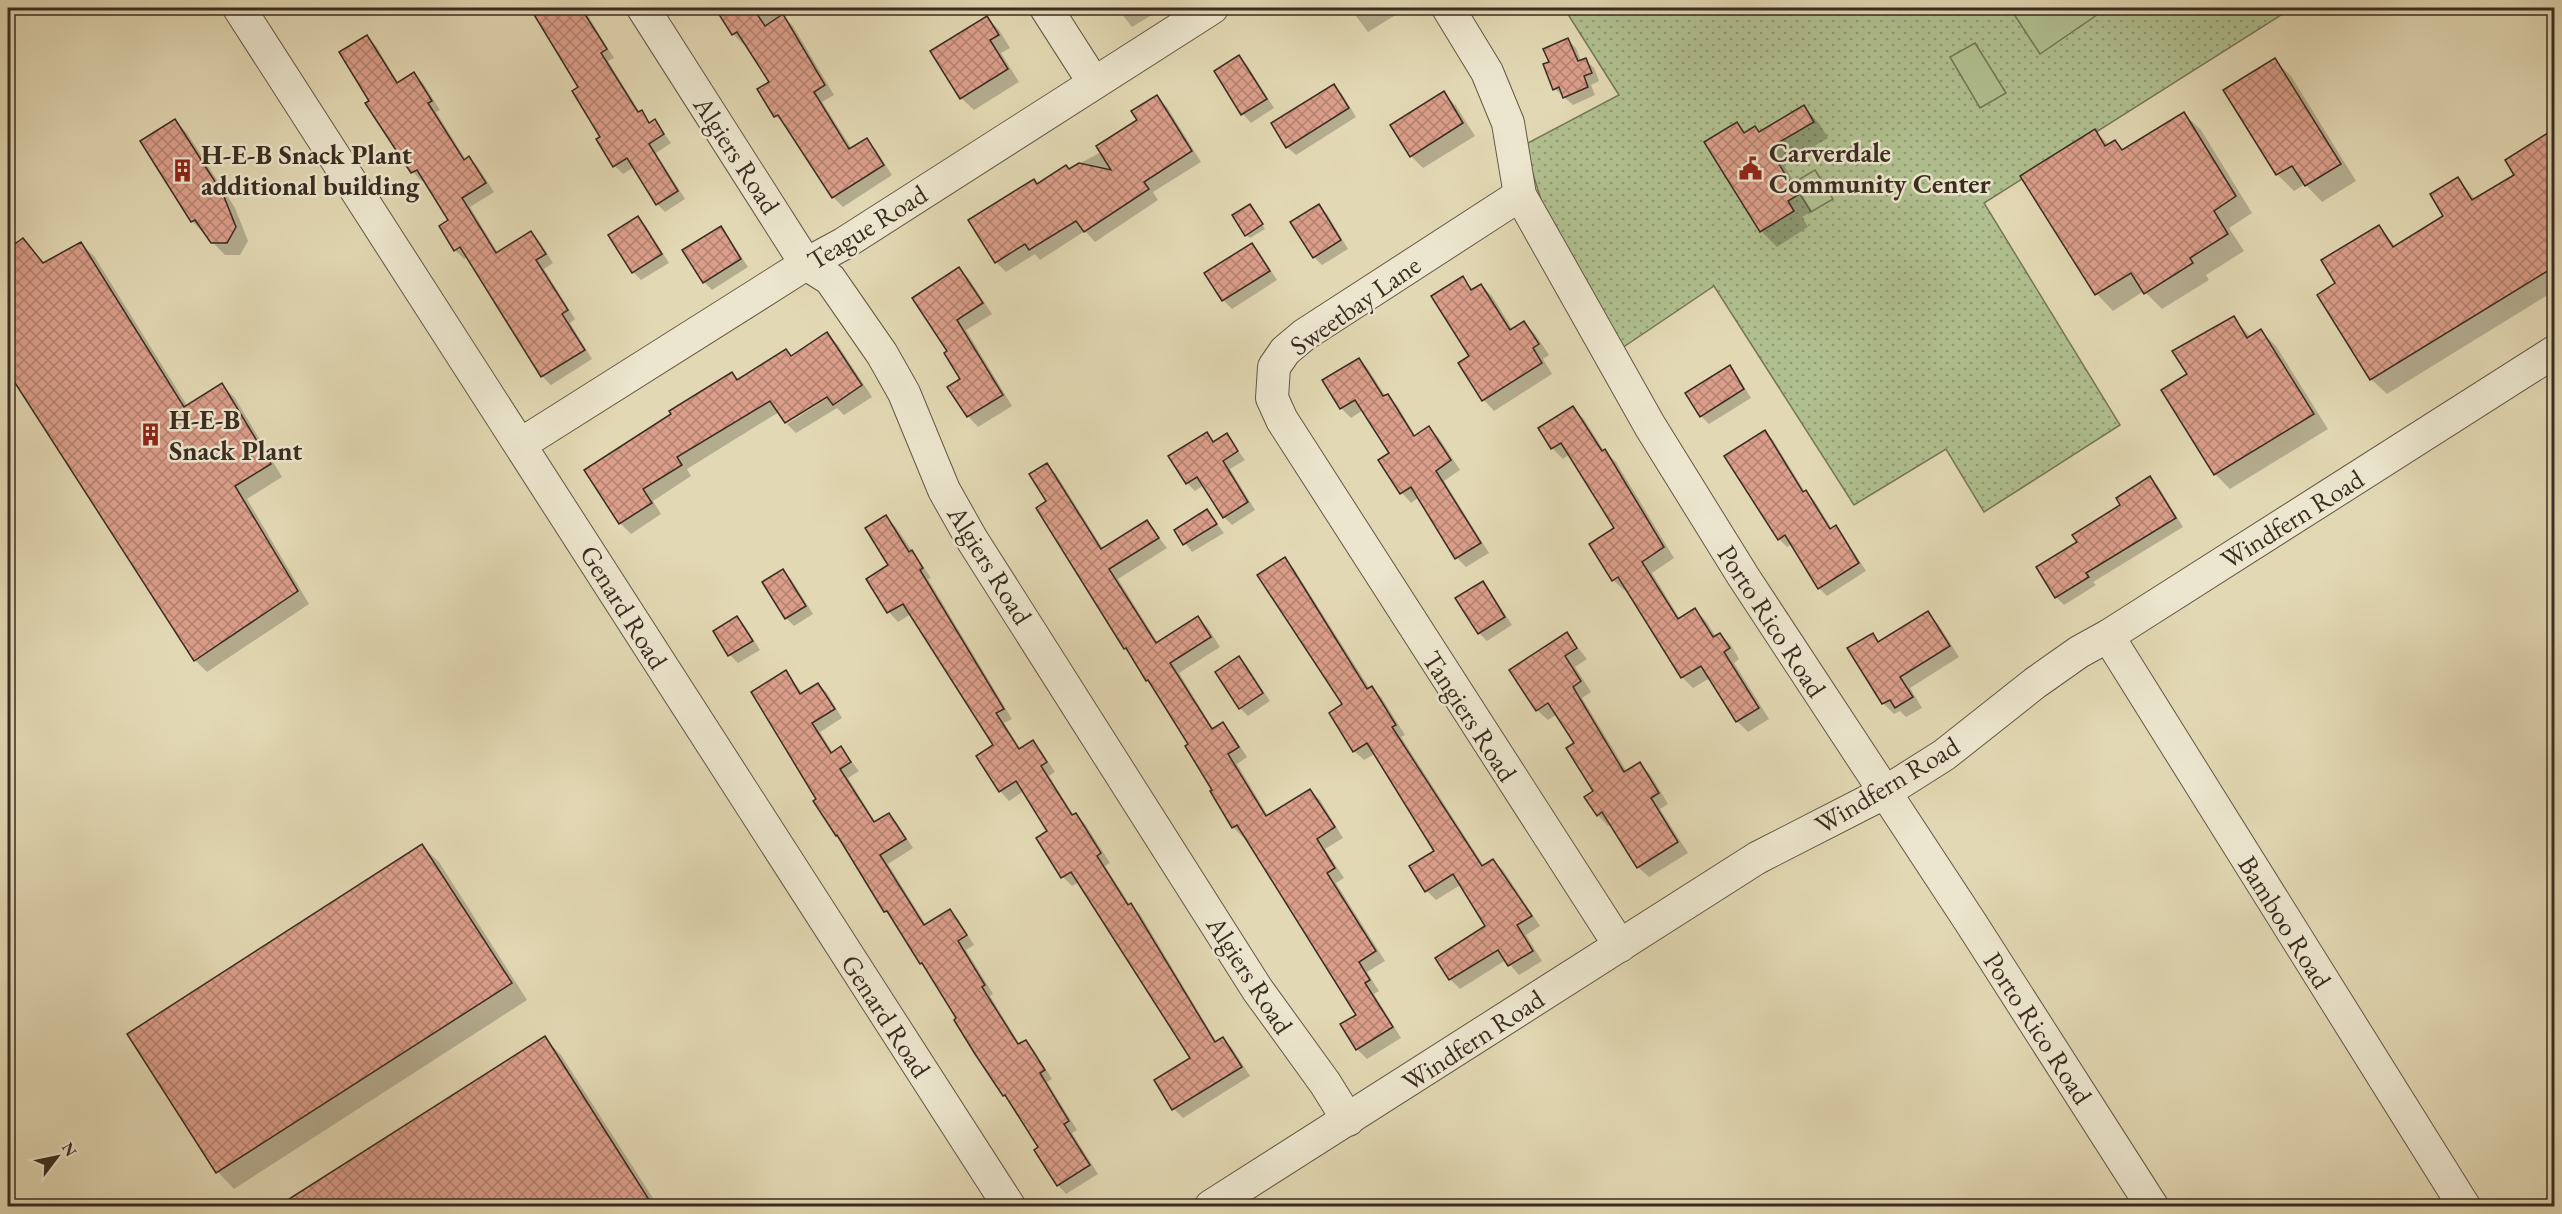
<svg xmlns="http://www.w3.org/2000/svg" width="2562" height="1214" viewBox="0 0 2562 1214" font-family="'EB Garamond',serif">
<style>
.green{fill:url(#green-dots);stroke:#757658;stroke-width:1.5}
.pitch{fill:#b0bf8f;stroke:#757658;stroke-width:1.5}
.shadow{fill:#0003}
.building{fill:url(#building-cross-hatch);stroke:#3a2c20;stroke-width:1.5}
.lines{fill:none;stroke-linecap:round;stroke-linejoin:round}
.minor-casing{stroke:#645745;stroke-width:34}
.minor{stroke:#ece6ce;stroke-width:32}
.labels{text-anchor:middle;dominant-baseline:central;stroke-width:5;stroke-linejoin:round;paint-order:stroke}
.poi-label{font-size:27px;font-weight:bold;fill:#3a2c20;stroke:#ece6ce;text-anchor:start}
.street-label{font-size:27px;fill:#3a2c20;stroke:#ece6ce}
</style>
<defs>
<pattern id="green-dots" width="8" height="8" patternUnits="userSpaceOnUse" patternTransform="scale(1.5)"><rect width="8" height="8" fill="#b0bf8f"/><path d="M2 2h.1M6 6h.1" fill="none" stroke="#909b74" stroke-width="1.8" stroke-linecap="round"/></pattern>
<pattern id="building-cross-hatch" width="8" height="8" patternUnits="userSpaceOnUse" patternTransform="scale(1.5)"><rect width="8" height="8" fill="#db9e8a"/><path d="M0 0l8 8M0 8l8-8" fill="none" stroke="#b38170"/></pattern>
</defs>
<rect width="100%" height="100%" fill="#e2d8b3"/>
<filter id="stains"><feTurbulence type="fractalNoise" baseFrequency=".00333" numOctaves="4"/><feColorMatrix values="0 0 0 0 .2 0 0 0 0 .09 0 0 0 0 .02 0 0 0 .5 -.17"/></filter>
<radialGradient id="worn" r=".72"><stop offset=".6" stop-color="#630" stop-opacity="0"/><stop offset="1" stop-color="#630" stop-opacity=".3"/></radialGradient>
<polygon class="green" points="1564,8 2292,8 1984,203 2120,425 1984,512 1946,449 1854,505 1714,286 1622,348 1546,216 1524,145 1619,95"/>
<g class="pitch">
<polygon points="2010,8 2107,8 2040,54"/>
<polygon points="1975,43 2006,93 1980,108 1950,57"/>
<polygon points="1815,170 1833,199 1811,212 1793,183"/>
</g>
<g class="shadow">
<polygon points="532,8 583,8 614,58 608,61 640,113 651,123 655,121 671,143 656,153 685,199 665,212 657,204 634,167 623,174 615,166 580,88"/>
<polygon points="717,8 774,8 781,18 783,16 793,26 834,95 822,102 852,149 866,140 876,150 892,175 843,207 833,197 785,125 776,116 772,82 746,42 743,44 733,34"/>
<polygon points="1117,8 1163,8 1132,27"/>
<polygon points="1350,8 1407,8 1368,32"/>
<polygon points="987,18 999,30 1010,48 1001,53 1019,82 974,110 961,98"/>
<polygon points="367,37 376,46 399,84 414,74 423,83 440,110 436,112 466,160 469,158 478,167 494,192 470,207 498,253 531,233 540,242 553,263 544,269 575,319 570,323 592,359 551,385 542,376 468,256 464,259 455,250 450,221 424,179 421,181 413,172 371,101"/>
<polygon points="1568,40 1576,48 1581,61 1585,60 1594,68 1599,81 1591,85 1595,95 1573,105 1555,89 1551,63"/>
<polygon points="1239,57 1247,65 1274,108 1251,123 1243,114 1216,71"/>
<polygon points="2274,60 2291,76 2356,181 2322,202 2305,184 2294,191 2277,174 2225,91"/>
<polygon points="1334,86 1342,94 1356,117 1296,155 1287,147"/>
<polygon points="1443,93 1456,106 1475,136 1423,168 1411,156"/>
<polygon points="1157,97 1167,107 1201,162 1153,192 1158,200 1095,242 1085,231 1040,260 1035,254 1006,272 996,262 1038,186 1101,152 1139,120"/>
<polygon points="1804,107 1819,123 1828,138 1783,164 1812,211 1802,217 1808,227 1777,247 1761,231 1706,143 1737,124 1746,134 1760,133"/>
<polygon points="2184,114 2201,130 2252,213 2229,228 2244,251 2206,275 2209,280 2162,309 2144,291 2113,311 2097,294 2023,176 2095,131 2109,145 2115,141 2124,151"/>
<polygon points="175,121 187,133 235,208 248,241 240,255 225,255 192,221 142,141"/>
<polygon points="2554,131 2554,291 2387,394 2371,379 2337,284 2379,227 2396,247 2445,216 2458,179 2476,200 2516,176 2507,161"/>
<polygon points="1319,206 1327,214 1348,249 1322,265 1314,257"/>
<polygon points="1253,210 1265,229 1250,238 1246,235"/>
<polygon points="638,218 646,226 669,263 641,280 633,272"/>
<polygon points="720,228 728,236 748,267 712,290 704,282"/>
<polygon points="22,240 45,264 81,244 94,256 188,407 222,385 235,398 282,477 247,499 309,604 207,672 195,660 8,369 8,251"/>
<polygon points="1252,245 1260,253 1277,280 1232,309 1223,300 1206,274"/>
<polygon points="959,269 969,279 992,314 966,330 1012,406 978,427 968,416 949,387 962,379 949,352"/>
<polygon points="1462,278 1474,290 1481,285 1492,296 1513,330 1524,323 1535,334 1549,355 1543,359 1552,374 1494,411 1484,400 1460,364 1471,357"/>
<polygon points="2233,318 2251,337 2261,331 2276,346 2328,429 2230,489 2215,474 2189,375"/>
<polygon points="827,334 838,345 872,397 844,415 837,408 796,433 787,424 834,394 833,391 786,421 786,423 779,412 687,469 691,476 653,501 661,514 631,534 620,523 586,471 732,373 739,380 786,351 792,357"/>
<polygon points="1359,359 1368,369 1386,397 1387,396 1397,405 1416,437 1429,428 1439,438 1460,470 1444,481 1489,553 1466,567 1457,558 1419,497 1411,503 1402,493 1380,460 1391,454 1363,410 1351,418 1341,408 1324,381"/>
<polygon points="1729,367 1737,375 1751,398 1709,424 1701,416"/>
<polygon points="1573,408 1584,419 1604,451 1616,462 1674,558 1652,573 1680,619 1695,610 1706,621 1716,637 1720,634 1731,645 1739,659 1734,663 1769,719 1748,732 1737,721 1710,678 1693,688 1682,677 1627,589 1624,590 1613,580 1616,528 1570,454 1563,459 1552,448"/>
<polygon points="1765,432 1773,440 1805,492 1814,500 1832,529 1835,527 1843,535 1866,571 1827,596 1819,588 1792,544 1787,547 1779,539"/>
<polygon points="1207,434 1215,442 1226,435 1245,460 1230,469 1255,510 1232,525 1224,517 1204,485 1195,491 1187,483"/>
<polygon points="1047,465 1056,474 1103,549 1147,522 1167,548 1118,579 1158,643 1198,618 1208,628 1220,647 1179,673 1214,730 1223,724 1232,734 1247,757 1237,764 1268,816 1310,790 1320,800 1343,838 1325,849 1344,878 1336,883 1385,961 1367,972 1379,991 1374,994 1401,1038 1367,1059 1357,1049 1342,1025 1358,1015 1245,835 1243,837 1233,827 1190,745 1126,648 1038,508 1048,502"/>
<polygon points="2150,478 2158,486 2183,527 2093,582 2096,585 2064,605 2056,597 2079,542 2122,505"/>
<polygon points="1207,511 1224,533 1192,552 1176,531"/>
<polygon points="885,517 895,526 931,578 928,579 1012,719 1004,723 1021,750 1033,742 1042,752 1055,772 1049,776 1074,816 1076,815 1085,824 1110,863 1105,866 1130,905 1140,914 1217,1043 1223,1039 1232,1048 1250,1076 1183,1118 1174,1109 1156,1081 1192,1058 1079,882 1072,886 1063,877 1038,838 1049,831 1024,791 1009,801 1000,791 996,746 911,614 898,622 889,612 868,580 890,565"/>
<polygon points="1284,559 1294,569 1370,689 1372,688 1381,697 1405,735 1401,737 1484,866 1493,861 1503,870 1540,926 1526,935 1542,961 1519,975 1506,960 1460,989 1450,979 1437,959 1488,926 1462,884 1436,900 1427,891 1436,851 1376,753 1364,760 1354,751 1345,705"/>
<polygon points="783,571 791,579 813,614 794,626 786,618"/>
<polygon points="1482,583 1490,591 1512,625 1487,641 1479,633"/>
<polygon points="1927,613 1938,624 1959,657 1910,688 1922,708 1906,717 1900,711 1894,714 1884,704 1849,649 1872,634 1880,642"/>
<polygon points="737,618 745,626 760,650 738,663 730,655 715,632"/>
<polygon points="1567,634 1587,659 1575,667 1591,692 1582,698 1627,772 1639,764 1650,774 1668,804 1660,809 1688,853 1649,877 1638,867 1611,824 1608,826 1598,815 1595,792 1576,744 1557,714 1548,720 1537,710"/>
<polygon points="1239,658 1247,666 1270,701 1248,716 1240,708"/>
<polygon points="786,672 803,694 818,684 827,693 842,718 820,732 833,753 841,748 859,771 848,778 876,823 889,814 897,823 913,848 888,864 926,925 950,910 958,919 974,945 966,950 993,994 990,996 1020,1045 1025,1042 1034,1050 1052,1079 1047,1082 1077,1130 1072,1133 1098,1174 1066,1194 1058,1185 1040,1147 1012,1103 1004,1095 929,972 886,911 842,841 815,802 818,800"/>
<polygon points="422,846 439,862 527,1000 234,1189 218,1172 129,1034"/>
<polygon points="544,1038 561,1055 658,1206 280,1206"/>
</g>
<g class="building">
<polygon points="530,8 581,8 607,49 601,53 638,112 642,110 649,123 655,119 664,134 649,144 678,191 656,205 627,158 613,167 596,139 600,137 572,91 578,87"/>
<polygon points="715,8 753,8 765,26 783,14 825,85 814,92 849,149 867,138 884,165 832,198 778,115 774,117 757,89 769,82 737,32 732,35"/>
<polygon points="987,16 999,35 990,40 1008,69 960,99 930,51"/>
<polygon points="367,35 397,83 414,72 432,101 428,103 464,160 469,156 486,183 462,198 496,253 531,231 546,254 536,260 568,310 562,314 585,350 541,377 460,247 454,251 439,226 448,220 417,170 411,173 365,103 369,101 339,52"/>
<polygon points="1568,38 1578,61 1586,58 1592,73 1584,76 1588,87 1563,98 1559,87 1553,90 1543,64 1549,62 1543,49"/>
<polygon points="1239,55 1267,99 1241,115 1214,71"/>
<polygon points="2275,58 2341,164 2305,186 2292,166 2276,175 2223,90"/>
<polygon points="1334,84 1349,108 1286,148 1271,123"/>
<polygon points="1444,91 1463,123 1410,157 1390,125"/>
<polygon points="1157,95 1192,151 1144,182 1149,189 1084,232 1076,221 1029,250 1025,244 995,263 968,220 1034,179 1037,184 1066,165 1069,169 1079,163 1111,170 1096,146 1137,120 1131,111"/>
<polygon points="1804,105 1814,122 1769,148 1798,195 1788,201 1794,211 1760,232 1704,142 1737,122 1744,133 1755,126 1759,132"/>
<polygon points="2184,112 2236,196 2214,211 2228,234 2190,258 2193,263 2144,294 2131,273 2095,295 2020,176 2095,129 2105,146 2115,140 2122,150"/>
<polygon points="175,119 223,194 236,227 227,243 211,243 195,220 191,222 140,141"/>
<polygon points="2554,129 2554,267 2370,380 2317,295 2335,283 2321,260 2379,225 2393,247 2443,216 2430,194 2458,177 2472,200 2514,175 2505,160"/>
<polygon points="1250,204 1263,224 1245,236 1232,215"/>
<polygon points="1319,204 1341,240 1313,258 1290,222"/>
<polygon points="638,216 662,254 632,273 608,235"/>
<polygon points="721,226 741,259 703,283 682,250"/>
<polygon points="23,238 43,263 81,242 184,407 222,383 271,464 235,486 298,591 194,661 8,372 8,249"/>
<polygon points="1252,243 1270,271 1222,301 1204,273"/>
<polygon points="959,267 983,303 957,320 1003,395 967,417 947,387 960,379 944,353 947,351 912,298"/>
<polygon points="1463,276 1471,290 1481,284 1510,330 1524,321 1539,344 1533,348 1542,363 1482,401 1458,363 1469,356 1431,296"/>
<polygon points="2234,316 2247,338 2261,329 2314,414 2214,475 2161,390 2187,374 2172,351"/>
<polygon points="827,332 862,385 833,405 827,397 785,423 770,401 677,457 682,465 643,489 652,503 619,524 584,470 671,414 669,411 732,372 737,380 786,349 791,356"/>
<polygon points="1359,358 1383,396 1388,394 1414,436 1429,426 1451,460 1436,471 1481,543 1455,559 1411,487 1400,494 1378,460 1389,453 1355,400 1340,409 1322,380"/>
<polygon points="1730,365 1744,389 1700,417 1685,393"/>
<polygon points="1573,406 1602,451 1605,449 1664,547 1642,562 1678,619 1695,608 1713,637 1720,633 1730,648 1724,652 1759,708 1736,722 1701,666 1681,678 1618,577 1612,581 1589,544 1614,528 1561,443 1551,449 1538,428"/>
<polygon points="1765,430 1803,492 1806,490 1830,529 1836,525 1859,563 1818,589 1785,535 1778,540 1724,456"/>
<polygon points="1207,432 1213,442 1227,433 1238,451 1223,461 1248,502 1223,518 1197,477 1186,484 1168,456"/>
<polygon points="1047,463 1101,549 1147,520 1159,538 1109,569 1156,643 1198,616 1211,637 1170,663 1212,729 1223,722 1239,747 1228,754 1266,816 1310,789 1335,827 1317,839 1335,868 1327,873 1376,951 1359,962 1370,980 1365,983 1393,1027 1356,1050 1340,1024 1356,1015 1237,825 1232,828 1210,791 1212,790 1185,746 1188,744 1148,680 1146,681 1126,648 1124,649 1036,508 1046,501 1029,474"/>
<polygon points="2150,476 2176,518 2086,573 2089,577 2055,598 2036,567 2077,542 2072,535 2120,505 2116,498"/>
<polygon points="1207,509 1217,524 1183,545 1174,530"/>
<polygon points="886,515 909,552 912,550 923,568 920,570 1004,709 996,713 1019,749 1033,740 1047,762 1041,766 1072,815 1076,813 1101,853 1097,856 1128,905 1131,903 1215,1042 1223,1037 1242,1067 1172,1110 1154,1080 1190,1058 1071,872 1061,878 1036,838 1047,831 1016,781 999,792 976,756 993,745 903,604 887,613 866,579 888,565 865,528"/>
<polygon points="1285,557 1367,689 1372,686 1396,725 1392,727 1482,866 1493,859 1532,916 1517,925 1533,951 1508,966 1498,950 1449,980 1435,958 1485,926 1453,874 1425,892 1409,866 1434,851 1367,743 1353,752 1329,713 1342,704 1257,575"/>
<polygon points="783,569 806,606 785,619 762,582"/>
<polygon points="1483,581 1505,617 1478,634 1455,598"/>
<polygon points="1928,611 1950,646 1900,677 1913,697 1895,708 1890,700 1882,704 1847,648 1873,633 1878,642"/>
<polygon points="737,616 753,641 728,656 713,631"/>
<polygon points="1567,632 1577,648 1565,656 1581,681 1573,687 1624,772 1640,762 1659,793 1651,798 1678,842 1637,868 1602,812 1597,816 1584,797 1593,791 1566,748 1574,743 1548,703 1536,711 1509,670"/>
<polygon points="1239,656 1263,693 1239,709 1215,672"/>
<polygon points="786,670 800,694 818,683 835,709 812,723 831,753 841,746 851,762 840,769 874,822 889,813 906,839 880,855 924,925 950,909 967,935 958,941 985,985 982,987 1018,1044 1026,1040 1045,1070 1040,1073 1069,1121 1064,1124 1090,1165 1057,1186 1034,1150 1038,1147 1005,1095 1003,1096 975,1054 954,1020 956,1018 922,963 920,964 887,911 884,912 837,835 836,836 813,801 816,799 751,692"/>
<polygon points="422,844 512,983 216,1173 127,1034"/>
<polygon points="545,1036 653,1206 278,1206"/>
</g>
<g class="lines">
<defs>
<g id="minor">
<polyline points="239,8 1009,1206"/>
<polyline points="643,8 806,264 830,279 882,354 904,393 944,490 971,538 1257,989 1325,1083 1348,1120"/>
<polyline points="1046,8 1094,83"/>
<polyline points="1448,8 1487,72 1508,123 1520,195 1650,426 1743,576 1971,923 2152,1206"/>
<polyline points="1520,195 1304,335 1285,351 1274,367 1272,398 1282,420 1620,946"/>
<polyline points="521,444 806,264 843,244 1212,8"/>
<polyline points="2108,636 2464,1206"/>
<polyline points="1211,1206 1757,858 1884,793 1944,755 2035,683 2079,652 2108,636 2554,352"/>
</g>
</defs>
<use href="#minor" class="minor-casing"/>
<use href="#minor" class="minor"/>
</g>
<defs>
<symbol id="civic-bare" viewBox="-9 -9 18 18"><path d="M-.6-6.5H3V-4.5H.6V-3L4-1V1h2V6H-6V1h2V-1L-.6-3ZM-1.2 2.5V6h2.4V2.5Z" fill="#8f2418" stroke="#ece6ce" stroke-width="2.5" paint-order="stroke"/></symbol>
<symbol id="building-bare" viewBox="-9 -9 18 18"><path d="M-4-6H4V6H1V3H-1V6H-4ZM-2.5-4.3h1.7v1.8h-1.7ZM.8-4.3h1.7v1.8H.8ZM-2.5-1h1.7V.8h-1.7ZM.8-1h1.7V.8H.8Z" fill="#8f2418" stroke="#ece6ce" stroke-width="2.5" paint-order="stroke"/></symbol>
</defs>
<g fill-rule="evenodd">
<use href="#civic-bare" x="1734" y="152" width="33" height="33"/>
<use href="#building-bare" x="166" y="154" width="33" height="33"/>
<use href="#building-bare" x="134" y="418" width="33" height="33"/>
</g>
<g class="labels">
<g class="poi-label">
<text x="1769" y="152">Carverdale<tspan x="1769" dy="31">Community Center</tspan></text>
<text x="201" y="154">H-E-B Snack Plant<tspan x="201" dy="31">additional building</tspan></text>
<text x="169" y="419">H-E-B<tspan x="169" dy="31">Snack Plant</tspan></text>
</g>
<g class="street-label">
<text transform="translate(737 155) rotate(57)">Algiers Road</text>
<text transform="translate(867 227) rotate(-32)">Teague Road</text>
<text transform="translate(1355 305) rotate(-35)">Sweetbay Lane</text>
<text transform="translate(2292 519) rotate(-32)">Windfern Road</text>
<text transform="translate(990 565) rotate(58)">Algiers Road</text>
<text transform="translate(624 607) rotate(58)">Genard Road</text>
<text transform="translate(1772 621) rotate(57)">Porto Rico Road</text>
<text transform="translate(1470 716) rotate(57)">Tangiers Road</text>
<text transform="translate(1887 785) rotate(-31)">Windfern Road</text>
<text transform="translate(2285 922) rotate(58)">Bamboo Road</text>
<text transform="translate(1250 975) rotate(57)">Algiers Road</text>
<text transform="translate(886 1016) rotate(57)">Genard Road</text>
<text transform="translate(2038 1028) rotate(57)">Porto Rico Road</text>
<text transform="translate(1473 1040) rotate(-33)">Windfern Road</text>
</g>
</g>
<rect width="2562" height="1214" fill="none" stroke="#e2d8b3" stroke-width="30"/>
<rect x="9" y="9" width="2544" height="1196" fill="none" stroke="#3a2c20" stroke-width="3"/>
<rect x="15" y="15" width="2532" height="1184" fill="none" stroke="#3a2c20" stroke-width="1.5"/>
<g transform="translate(57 1157) rotate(58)" stroke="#ece6ce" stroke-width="4.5" paint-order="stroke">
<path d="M0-4.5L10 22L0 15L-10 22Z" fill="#3a2c20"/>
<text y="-9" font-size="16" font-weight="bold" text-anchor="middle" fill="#3a2c20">N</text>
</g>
<rect width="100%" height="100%" filter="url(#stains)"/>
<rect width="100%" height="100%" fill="url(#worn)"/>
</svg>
